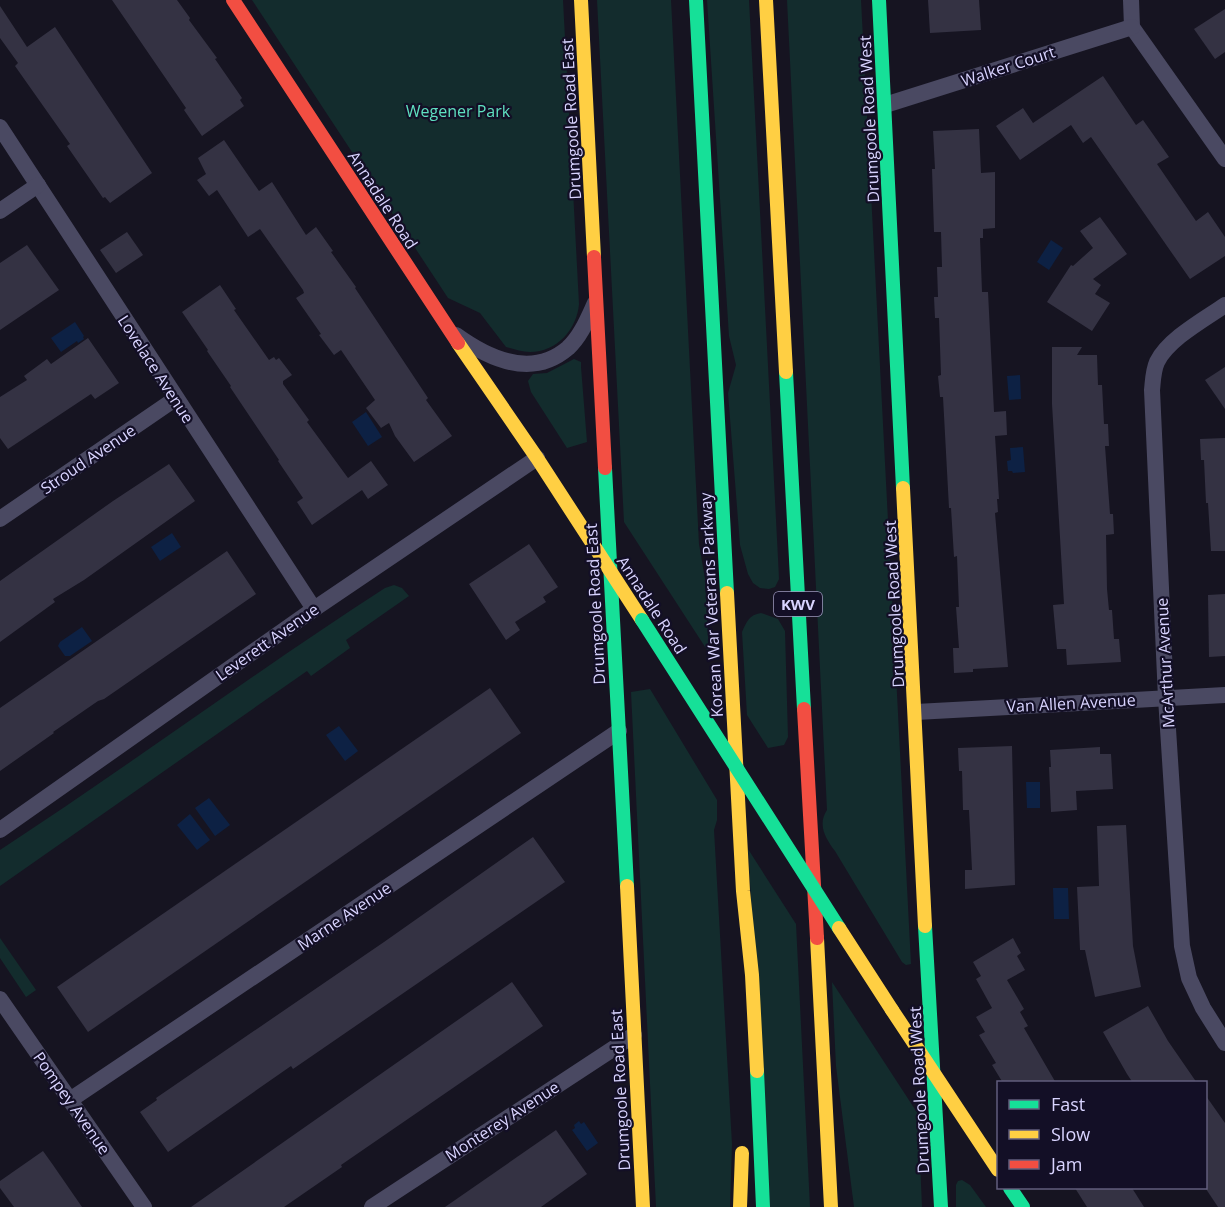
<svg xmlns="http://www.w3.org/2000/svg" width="1225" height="1207" viewBox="0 0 1225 1207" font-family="'Open Sans',sans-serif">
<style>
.green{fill:#132c2d}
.water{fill:#0d2144}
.building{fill:#343243}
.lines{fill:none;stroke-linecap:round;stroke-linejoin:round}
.street{stroke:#4a4962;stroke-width:16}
.fast{stroke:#16e098;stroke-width:14}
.slow{stroke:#ffcf43;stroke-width:14}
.jam{stroke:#f24e42;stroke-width:14}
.fast-bridge{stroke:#16e098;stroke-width:14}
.slow-bridge{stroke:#ffcf43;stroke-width:14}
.labels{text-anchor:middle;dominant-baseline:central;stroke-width:4.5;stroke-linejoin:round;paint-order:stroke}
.shield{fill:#130f26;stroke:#9e99be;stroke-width:1.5}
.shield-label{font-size:15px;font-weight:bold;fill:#d9d4ff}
.street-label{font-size:16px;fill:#d9d4ff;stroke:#130f26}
.park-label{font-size:16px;fill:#5fe0c0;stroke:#130f26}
</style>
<rect width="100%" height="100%" fill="#161421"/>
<g class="green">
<path d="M252 0H563L579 304C577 329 557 352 530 352 522 352 514 349 506 347L480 313 448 298Z"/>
<polygon points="597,0 671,0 699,544 705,579 709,653 624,522"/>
<polygon points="707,0 749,0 778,558 779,579 775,587 769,589 760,588 753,583 748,574 740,545 728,393 736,365 729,336"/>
<path d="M787 0H861L911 964 906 965 902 962 835 851C826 839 817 825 827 810Z"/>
<polygon points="574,359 581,362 581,367 587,442 567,448 531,392 528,381 533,374 547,373"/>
<path d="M394 585 402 588 409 596 346 640 350 648 311 676 307 671 0 886V850C130 765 255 672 385 588Z"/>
<path d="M761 613 778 619 785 631 788 737 784 745 768 748 747 715 742 632C747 621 749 615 761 613Z"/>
<polygon points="650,689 717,800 717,820 714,830 732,1144 730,1207 656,1207 631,692"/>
<polygon points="748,849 796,924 810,1207 770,1207"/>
<polygon points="0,938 36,990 26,997 0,958"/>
<polygon points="832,982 918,1114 922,1207 854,1207 836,1066"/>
<polygon points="962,1180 970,1185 986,1207 956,1207 956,1185 958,1181"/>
</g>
<g class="water">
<polygon points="1051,240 1063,248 1049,270 1037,262"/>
<polygon points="75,322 84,336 83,337 84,339 78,343 77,341 61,352 51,338"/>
<polygon points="1020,375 1021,399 1009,400 1007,376"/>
<polygon points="366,412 382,437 368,446 352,422"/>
<polygon points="1023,447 1025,472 1013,473 1012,471 1008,471 1007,461 1011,460 1010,448"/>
<polygon points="172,533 181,547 160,561 151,547"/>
<polygon points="82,627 92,641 70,656 65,656 58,646 60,642"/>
<polygon points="339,726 358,751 345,761 326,735"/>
<polygon points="1026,782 1040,782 1040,808 1027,808"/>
<polygon points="209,798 230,825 215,836 195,808"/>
<polygon points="190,814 210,840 197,850 177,825"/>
<polygon points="1053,888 1068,888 1069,919 1054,919"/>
<polygon points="579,1121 581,1124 584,1122 598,1143 587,1151 572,1130 575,1128 574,1125"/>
</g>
<g class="building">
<polygon points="112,0 177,0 190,18 189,20 217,58 215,59 242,98 240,100 244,106 202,136 184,110 186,108"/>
<polygon points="928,0 979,0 981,30 930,33"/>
<polygon points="0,6 27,47 55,27 152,173 110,203 105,197 103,198 67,146 70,144 15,66 18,63 0,38"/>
<polygon points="1225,9 1225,52 1215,59 1194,29"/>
<polygon points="1103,76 1136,125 1143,120 1169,157 1157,164 1196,221 1208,212 1225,237 1225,256 1190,279 1091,137 1083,143 1071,125 1020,160 996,126 1023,108 1033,123"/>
<polygon points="979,129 981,173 995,172 995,228 983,229 983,238 980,238 982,292 988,292 994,412 1006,411 1007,435 995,436 999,499 997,499 998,512 995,513 1008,667 973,669 973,672 954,673 953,648 959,648 956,607 959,607 957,556 954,557 951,508 949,508 943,397 940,397 938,376 941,375 939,318 935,318 934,297 938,297 937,267 942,267 941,232 934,232 932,169 935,169 933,131"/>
<polygon points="224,140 259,191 272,182 306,235 316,227 333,251 331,252 356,287 355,288 428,398 426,400 452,436 414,462 395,436 389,423 381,428 366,408 375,400 341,350 334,355 319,335 321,334 296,298 304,293 303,290 260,229 248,237 217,190 209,196 197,180 206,174 198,158"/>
<polygon points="1100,217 1127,254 1093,279 1101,285 1095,294 1110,303 1092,331 1047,302 1071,265 1073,266 1093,248 1080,231"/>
<polygon points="127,232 143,255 116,273 100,250"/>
<polygon points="27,245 59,290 0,330 0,263"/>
<polygon points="220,285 236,309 234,310 269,360 274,357 276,360 279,358 292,375 283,381 283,384 309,420 307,422 348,478 371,461 388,485 368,499 362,490 312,525 297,502 303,498 278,461 279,460 230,387 231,386 207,351 208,350 182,312"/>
<polygon points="88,338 119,383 95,399 91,394 8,449 0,438 0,397 27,380 24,376 47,359 51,364"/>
<polygon points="1052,347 1082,347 1077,355 1097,355 1098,385 1102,385 1104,424 1108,424 1109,446 1105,446 1110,514 1113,514 1114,534 1106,535 1107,589 1109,610 1112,610 1114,639 1119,639 1121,662 1067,665 1066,649 1057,649 1053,605 1064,604 1052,404"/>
<polygon points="1225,367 1225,409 1205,380"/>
<polygon points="1225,438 1225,551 1211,551 1208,503 1206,503 1204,460 1201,460 1200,439"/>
<polygon points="169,464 195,501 84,580 53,599 55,602 0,642 0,581 113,501"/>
<polygon points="529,544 558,587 543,597 546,602 515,622 520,630 506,640 469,584"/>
<polygon points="227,551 256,594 104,699 98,701 53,732 54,733 0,771 0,708"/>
<polygon points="1225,594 1225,656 1209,657 1208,595"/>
<polygon points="490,688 521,733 88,1032 57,987"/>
<polygon points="1012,746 1015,885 965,889 965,870 972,870 969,810 963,810 962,771 959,771 958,748"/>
<polygon points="1100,747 1100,754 1111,754 1113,789 1076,791 1077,810 1051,812 1049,767 1051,767 1050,750"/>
<polygon points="1126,825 1133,946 1141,987 1095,997 1085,950 1080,950 1077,887 1099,886 1097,826"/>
<polygon points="533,837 565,882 293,1069 291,1066 168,1152 140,1112 157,1100 156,1098 384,942"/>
<polygon points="1013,938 1021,953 1017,956 1025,970 1007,980 1024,1009 1020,1012 1028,1026 1024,1028 1056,1083 1003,1083 992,1065 996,1063 979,1035 985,1032 976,1017 992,1008 976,979 981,976 973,962"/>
<polygon points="512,982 543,1026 341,1165 342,1167 284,1207 191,1207"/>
<polygon points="1148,1006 1168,1041 1197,1083 1133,1083 1127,1074 1103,1032"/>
<polygon points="1206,1096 1225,1123 1225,1207 1218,1207 1206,1189"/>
<polygon points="556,1130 587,1174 541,1207 445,1207"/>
<polygon points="43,1151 53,1165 82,1207 14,1207 0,1188 0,1181"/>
<polygon points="1075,1188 1132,1188 1144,1207 1087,1207"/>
</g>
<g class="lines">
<g class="street">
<polyline points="1131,0 1132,27 1225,159"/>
<polyline points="885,105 1132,27"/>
<polyline points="0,127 314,609"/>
<polyline points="0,211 38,185"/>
<path d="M1225 305C1205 319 1168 339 1157 362 1153 371 1153 381 1152 390L1166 698 1182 946 1189 978 1203 1008 1225 1043"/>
<path d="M456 335C489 359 532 379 568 348 581 336 588 318 595 303"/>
<polyline points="0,519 175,399"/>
<polyline points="916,712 1225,695"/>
<polyline points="0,830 314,609 537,458"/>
<polyline points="0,999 144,1207"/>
<polyline points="70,1100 619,731"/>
<polyline points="372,1207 634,1035"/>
</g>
<g class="fast">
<polyline points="696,0 727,593"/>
<polyline points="879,0 903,488"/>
<polyline points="786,372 804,709"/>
<polyline points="605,468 627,886"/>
<polyline points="925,926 941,1207"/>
<polyline points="757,1071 763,1207"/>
<polyline points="1010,1188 1023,1207"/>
</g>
<g class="slow">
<polyline points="581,0 594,257"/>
<polyline points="766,0 786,372"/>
<polyline points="458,343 537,458 642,620"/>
<polyline points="903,488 925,926"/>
<polyline points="727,593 743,891 752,975 757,1071"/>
<polyline points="627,886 643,1207"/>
<polyline points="817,938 831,1207"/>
<polyline points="892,1010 998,1170"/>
<polyline points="740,1207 742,1153"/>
</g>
<g class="jam">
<polyline points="233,0 458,343"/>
<polyline points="594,257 605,468"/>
<polyline points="804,709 817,938"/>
</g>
<polyline class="fast-bridge" points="642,620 839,928"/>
<polyline class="slow-bridge" points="839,928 892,1010"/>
</g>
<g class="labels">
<rect class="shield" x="774" y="592" width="48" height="24" rx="4.5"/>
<g class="shield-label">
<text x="798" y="604">KWV</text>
</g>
<g class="street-label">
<text transform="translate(1008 66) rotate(-18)">Walker Court</text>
<text transform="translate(571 119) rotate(-93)">Drumgoole Road East</text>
<text transform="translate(869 119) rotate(-93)">Drumgoole Road West</text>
<text transform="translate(383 200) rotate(57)">Annadale Road</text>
<text transform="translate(156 369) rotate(57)">Lovelace Avenue</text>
<text transform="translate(88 459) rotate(-34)">Stroud Avenue</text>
<text transform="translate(595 604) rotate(-93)">Drumgoole Road East</text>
<text transform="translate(894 604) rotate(-93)">Drumgoole Road West</text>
<text transform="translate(652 605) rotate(57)">Annadale Road</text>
<text transform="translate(711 605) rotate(-93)">Korean War Veterans Parkway</text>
<text transform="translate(267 642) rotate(-35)">Leverett Avenue</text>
<text transform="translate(1165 663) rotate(-93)">McArthur Avenue</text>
<text transform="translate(1071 703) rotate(-3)">Van Allen Avenue</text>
<text transform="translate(344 916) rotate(-34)">Marne Avenue</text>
<text transform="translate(620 1090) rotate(-93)">Drumgoole Road East</text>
<text transform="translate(919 1090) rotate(-93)">Drumgoole Road West</text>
<text transform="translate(72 1103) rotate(55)">Pompey Avenue</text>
<text transform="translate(502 1121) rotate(-33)">Monterey Avenue</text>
</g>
<g class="park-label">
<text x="458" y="111">Wegener Park</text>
</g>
</g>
<rect x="997" y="1081" width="210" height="108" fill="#130f26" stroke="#625e7d" stroke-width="1.5"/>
<rect x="1009" y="1100" width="30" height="9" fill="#16e098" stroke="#625e7d" stroke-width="1.5"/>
<text x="1051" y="1111" font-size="18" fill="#d9d4ff">Fast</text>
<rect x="1009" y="1130" width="30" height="9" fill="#ffcf43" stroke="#625e7d" stroke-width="1.5"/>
<text x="1051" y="1141" font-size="18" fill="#d9d4ff">Slow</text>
<rect x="1009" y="1160" width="30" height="9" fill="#f24e42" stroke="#625e7d" stroke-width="1.5"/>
<text x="1051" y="1171" font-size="18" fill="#d9d4ff">Jam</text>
</svg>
